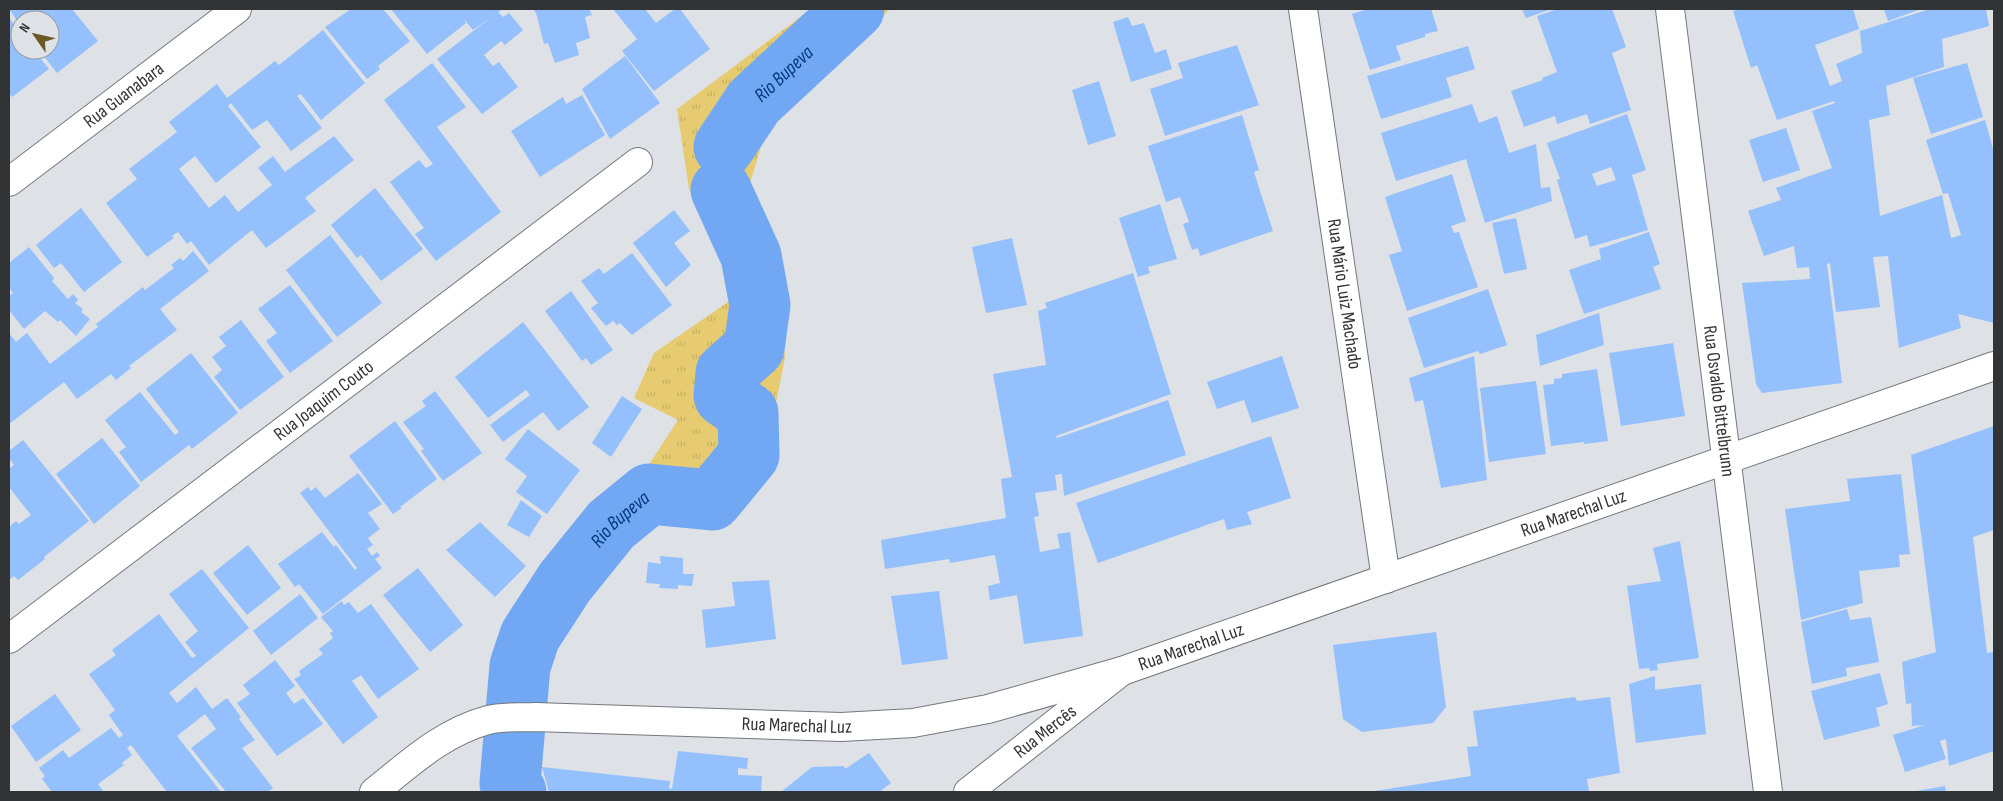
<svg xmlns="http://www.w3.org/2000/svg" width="2003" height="801" viewBox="0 0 2003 801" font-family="'Sofia Sans Condensed',sans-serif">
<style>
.grass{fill:url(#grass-tufts)}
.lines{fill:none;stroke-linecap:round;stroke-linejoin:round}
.river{stroke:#72a8f3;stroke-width:61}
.building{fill:#94c0fd;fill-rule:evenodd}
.street-casing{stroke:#75787c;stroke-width:30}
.secondary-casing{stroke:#75787c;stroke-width:30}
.street{stroke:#fff;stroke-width:28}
.secondary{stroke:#fff;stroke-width:28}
.labels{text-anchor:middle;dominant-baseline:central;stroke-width:4;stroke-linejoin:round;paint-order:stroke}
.street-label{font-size:19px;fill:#313334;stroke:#dee1e5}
.water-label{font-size:20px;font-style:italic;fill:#033a7c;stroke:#dee1e5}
</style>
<defs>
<pattern id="grass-tufts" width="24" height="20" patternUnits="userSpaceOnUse" patternTransform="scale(1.25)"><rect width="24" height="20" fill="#e6cb70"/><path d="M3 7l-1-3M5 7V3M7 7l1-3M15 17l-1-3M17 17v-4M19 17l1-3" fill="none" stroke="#c6af62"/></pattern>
</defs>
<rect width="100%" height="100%" fill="#dee1e5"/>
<polygon class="grass" points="811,9 890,9 769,120 748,190 777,253 785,358 762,474 724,505 640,517 598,563 565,612 533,676 490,679 512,624 614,485 635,486 678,420 634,398 654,353 738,295 689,189 677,109"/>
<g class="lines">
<g class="river">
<path id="s1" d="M724 147 754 102 854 9"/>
<path id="s2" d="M516 792 510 783 520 666 530 636 565 582 611 525 649 494 712 500 749 455 748 413 724 396 726 373 754 348 760 305 751 256 721 190"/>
</g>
</g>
<g class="building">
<polygon points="9,9 72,9 98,41 57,73 39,50 50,50 50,20 20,20 20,25"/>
<polygon points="351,9 383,9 410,41 378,66 380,69 367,79 325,27"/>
<polygon points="391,9 503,9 473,30 463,18 466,23 427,54"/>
<polygon points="533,9 589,9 592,15 585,17 590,38 576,43 579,55 555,63 548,43 544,44 536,13"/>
<polygon points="613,9 645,9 656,23 675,9 680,9 710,49 654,91 622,51 637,39"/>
<polygon points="1368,9 1431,9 1438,31 1425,34 1425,37 1396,46 1401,60 1370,70 1352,14"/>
<polygon points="1522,9 1552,9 1526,18"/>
<polygon points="1558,9 1612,9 1626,47 1612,53 1631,110 1590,124 1587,114 1557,124 1555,116 1524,127 1511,91 1543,80 1542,78 1557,72 1537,16"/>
<polygon points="1740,9 1853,9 1859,29 1815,45 1830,86 1842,81 1836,64 1862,53 1860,31 1930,9 1986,9 1989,26 1942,39 1944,67 1886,86 1890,115 1869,120 1880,216 1942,195 1951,238 1961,235 1948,193 1943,194 1926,140 1985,120 1994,152 1994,323 1958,314 1961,328 1899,348 1888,256 1873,257 1880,307 1836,312 1830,263 1827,264 1842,383 1762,393 1756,384 1742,283 1810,279 1809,267 1797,268 1794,246 1764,256 1748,211 1781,200 1776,188 1832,168 1812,111 1835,103 1834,101 1777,120 1757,65 1751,68 1733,11"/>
<polygon points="1884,9 1921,9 1888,21"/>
<polygon points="498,12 503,17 509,13 523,30 505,45 501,41 484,55 493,66 499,62 518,87 482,114 437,59"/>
<polygon points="1128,17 1132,26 1144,23 1155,53 1166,49 1172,69 1131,82 1113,22"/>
<polygon points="9,18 20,32 20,50 34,50 49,69 12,97 9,93"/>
<polygon points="323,30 365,83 321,120 301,94 297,96 322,128 291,151 267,120 252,130 231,103 228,106 261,147 216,183 195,156 179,169 209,208 225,195 238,212 272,185 258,168 273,156 285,172 334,136 354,160 305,198 316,211 266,248 252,230 209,265 191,241 187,244 178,232 172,236 174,238 147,257 106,203 137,179 129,169 177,132 169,122 217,84 227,98 275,61 279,65"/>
<polygon points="1237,45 1259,105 1165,136 1150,89 1183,78 1178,63"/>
<polygon points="1468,46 1475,69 1446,78 1452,97 1381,119 1367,76"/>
<polygon points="625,56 660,103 610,139 582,89"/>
<polygon points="432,63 466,107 437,127 501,212 436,261 415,234 424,228 390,182 419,160 426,168 433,164 384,100"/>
<polygon points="1967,63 1983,117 1931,134 1913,78"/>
<polygon points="1099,81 1116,136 1088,145 1072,90"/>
<polygon points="582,95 605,135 540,177 511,131 563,97 566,104"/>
<polygon points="1472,104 1479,123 1497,116 1509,153 1536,144 1541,188 1550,187 1552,201 1485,223 1466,159 1396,181 1381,133"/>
<path d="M1627 114 1646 170 1632 175 1648 230 1590 247 1587 235 1575 239 1557 180 1560 179 1547 143ZM1611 167 1616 180 1597 186 1592 174Z"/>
<polygon points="1242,115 1259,170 1254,172 1273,231 1200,256 1198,248 1192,250 1183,224 1189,222 1180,197 1166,202 1148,146"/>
<polygon points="1786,128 1800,170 1763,182 1749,140"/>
<polygon points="1452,174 1466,221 1451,226 1454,233 1459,232 1478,287 1407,311 1389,255 1402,251 1385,197"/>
<polygon points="375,188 423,249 381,281 361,255 357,258 331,225"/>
<polygon points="1160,204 1177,259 1148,267 1150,273 1138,277 1119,218"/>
<polygon points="81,208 122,262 84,292 61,263 54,268 36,245"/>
<polygon points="674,210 690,231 674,243 691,265 666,287 633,243"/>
<polygon points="1516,218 1527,269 1504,274 1492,223"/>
<polygon points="1649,232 1660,264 1653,267 1661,289 1584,314 1569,270 1601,259 1599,249"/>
<polygon points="330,235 382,303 337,337 286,270"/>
<polygon points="1012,238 1027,305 986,313 972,247"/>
<polygon points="29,247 54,278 52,281 68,299 73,294 78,300 75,303 83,309 81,312 90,319 76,336 60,320 58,322 45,311 24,329 9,310 9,296 13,293 9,288 9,263"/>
<polygon points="193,251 209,271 160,309 177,330 129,366 131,368 116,380 111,374 77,399 64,382 9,424 9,333 16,342 27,333 50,364 98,327 96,324 143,287 145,290 174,268 171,265 180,258 183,261"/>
<polygon points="632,253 672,305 632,335 620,323 617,325 613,321 606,326 591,308 598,303 581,281 599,268 604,274"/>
<polygon points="1133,273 1171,394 1056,436 1057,438 1168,400 1186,455 1064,496 1062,474 1055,475 1057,490 1035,493 1039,516 1034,517 1040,552 1060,548 1057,534 1070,532 1083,636 1024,644 1017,595 990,600 988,586 1000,583 995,555 950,563 949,559 885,569 881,540 1006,518 1001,479 1012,477 993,374 1046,365 1038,311 1047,308 1045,303"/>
<polygon points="290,285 333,341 290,373 266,341 277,333 258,309"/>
<polygon points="1488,289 1507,345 1480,354 1478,351 1424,368 1408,318"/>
<polygon points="571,291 613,350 591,365 586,358 582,361 545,311"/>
<polygon points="1599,313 1604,345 1540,366 1536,335"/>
<polygon points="241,320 284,377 240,410 214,377 222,370 212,357 226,346 219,337"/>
<polygon points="523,322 589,407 558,431 543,412 503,442 490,425 530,395 526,390 488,418 455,377"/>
<polygon points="1673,343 1685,416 1621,426 1609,353"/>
<polygon points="191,353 238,413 192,449 189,445 141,482 119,452 126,447 105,420 140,392 175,435 179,432 146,389"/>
<polygon points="1282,356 1299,408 1252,423 1244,400 1217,409 1207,382"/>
<polygon points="1474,356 1487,480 1441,488 1423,400 1415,402 1409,378"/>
<polygon points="1597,369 1608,441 1584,444 1584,442 1551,446 1543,385 1554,384 1554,379 1562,378 1562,374"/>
<polygon points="1536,381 1546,454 1489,462 1480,388"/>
<polygon points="435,391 482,453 443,481 421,451 424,449 403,422 426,406 422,401"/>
<polygon points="622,396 642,409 611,457 592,443"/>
<polygon points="395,421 437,479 400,507 402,508 393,514 349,456"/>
<polygon points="1994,426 1994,530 1973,537 1987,653 1994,652 1994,751 1949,766 1946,739 1940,741 1946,759 1905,772 1893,735 1925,725 1912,726 1911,703 1906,704 1902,662 1936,652 1911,455"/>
<polygon points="528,429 580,470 547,514 516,492 527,476 505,459"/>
<polygon points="1271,436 1291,498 1247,512 1252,524 1227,530 1224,519 1098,563 1076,503"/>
<polygon points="102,438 140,486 94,524 56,474"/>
<polygon points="23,440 89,521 44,557 45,559 18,580 14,576 9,580 9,527 16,521 19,524 31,515 9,487 9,469 14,465 9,458 9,451"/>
<polygon points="358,473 382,504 368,513 380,529 368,538 373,545 367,549 372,556 377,552 380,556 375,559 382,568 323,614 299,584 295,587 278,564 322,532 334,547 336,545 355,570 357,568 300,493 308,487 311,491 316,487 325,498"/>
<polygon points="1901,474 1910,554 1899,555 1900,567 1859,571 1863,603 1801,620 1785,509 1850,501 1847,479"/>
<polygon points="521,500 542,516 529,537 507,525"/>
<polygon points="480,522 526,566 495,597 446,550"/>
<polygon points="1680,541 1699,658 1657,664 1658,670 1650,671 1649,668 1639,669 1627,586 1661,581 1653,548"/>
<polygon points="248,545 281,588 247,615 213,573"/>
<polygon points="660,556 683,558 683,574 694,574 692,586 678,585 678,589 659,588 660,584 646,583 648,562 661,564"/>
<polygon points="418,568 463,625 430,652 383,595"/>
<polygon points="202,569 249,628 169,693 177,703 196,687 212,709 227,698 241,717 239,719 255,740 242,748 273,788 268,792 226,792 191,748 216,729 205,714 177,736 221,792 167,792 131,745 127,748 132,755 122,763 124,765 98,784 104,792 52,792 42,779 45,776 39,768 63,750 69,758 111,728 119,738 123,735 109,715 115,710 89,674 116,655 112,650 159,614 192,658 196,656 185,642 198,631 169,594"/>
<polygon points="769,580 776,639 706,648 702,610 735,606 732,582"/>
<polygon points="939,591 948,659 902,665 891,596"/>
<polygon points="300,594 318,618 271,655 253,631"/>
<polygon points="342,601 344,605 349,602 358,613 371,604 419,669 378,699 361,675 352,681 378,717 343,744 294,679 301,675 299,671 323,654 319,649 333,638 330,633 333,631 321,617"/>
<polygon points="1847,609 1850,620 1871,617 1879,662 1846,668 1847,676 1812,684 1801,622"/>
<polygon points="1436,632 1446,707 1433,723 1362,732 1343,719 1333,645"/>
<polygon points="275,660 295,686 286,693 294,704 303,698 323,724 277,756 237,703 250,694 243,685"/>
<polygon points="1880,673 1888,704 1876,708 1880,726 1824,740 1811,691"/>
<polygon points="1655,676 1655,690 1701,684 1706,734 1636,743 1629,684"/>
<polygon points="55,694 81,730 36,762 11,726"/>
<polygon points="1575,697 1577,701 1610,697 1620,773 1587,779 1589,792 1368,792 1471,776 1467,747 1478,746 1473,711"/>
<polygon points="678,751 748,758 747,769 738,768 738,775 762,776 761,792 549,792 542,767 670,781 669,788 672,789"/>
<polygon points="869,753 891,783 879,792 781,792 812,767 844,766 845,769"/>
<polygon points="1945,786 1946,792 1917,792 1916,791"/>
</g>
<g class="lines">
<defs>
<g id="street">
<path id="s3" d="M1303 9 1386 579"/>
<path id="s4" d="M1670 9 1768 792"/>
<path id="s5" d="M9 639 638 162"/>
<path id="s6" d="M374 792C409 764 443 732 488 720 503 716 520 718 535 717L841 727 913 723 988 709 1122 671"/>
</g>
<g id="secondary">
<path id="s7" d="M9 182 237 9"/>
<path id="s8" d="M968 792 1122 671 1994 366"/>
</g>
</defs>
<use href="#street" class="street-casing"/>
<use href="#secondary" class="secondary-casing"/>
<use href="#street" class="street"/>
<use href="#secondary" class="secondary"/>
</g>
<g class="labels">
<g class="street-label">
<text stroke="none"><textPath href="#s7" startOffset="144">Rua Guanabara</textPath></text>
<text stroke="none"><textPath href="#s3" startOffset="288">Rua Mário Luiz Machado</textPath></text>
<text stroke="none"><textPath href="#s4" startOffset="395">Rua Osvaldo Bittelbrunn</textPath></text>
<text stroke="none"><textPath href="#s5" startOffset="395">Rua Joaquim Couto</textPath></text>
<text stroke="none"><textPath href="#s8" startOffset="674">Rua Marechal Luz</textPath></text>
<text stroke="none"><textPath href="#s8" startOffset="269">Rua Marechal Luz</textPath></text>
<text stroke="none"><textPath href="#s6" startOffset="445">Rua Marechal Luz</textPath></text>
<text stroke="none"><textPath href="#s8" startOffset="98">Rua Mercês</textPath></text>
</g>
<g class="water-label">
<text stroke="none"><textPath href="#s1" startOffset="95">Rio Bupeva</textPath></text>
<text stroke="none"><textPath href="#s2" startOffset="308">Rio Bupeva</textPath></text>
</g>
</g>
<rect width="2003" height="801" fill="none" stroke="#313334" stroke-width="20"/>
<g transform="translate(35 35) rotate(304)"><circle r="24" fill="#dee1e5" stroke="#999b9e"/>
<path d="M0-4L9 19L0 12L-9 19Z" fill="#685926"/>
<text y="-8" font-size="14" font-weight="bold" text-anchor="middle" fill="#313334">N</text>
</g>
</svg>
